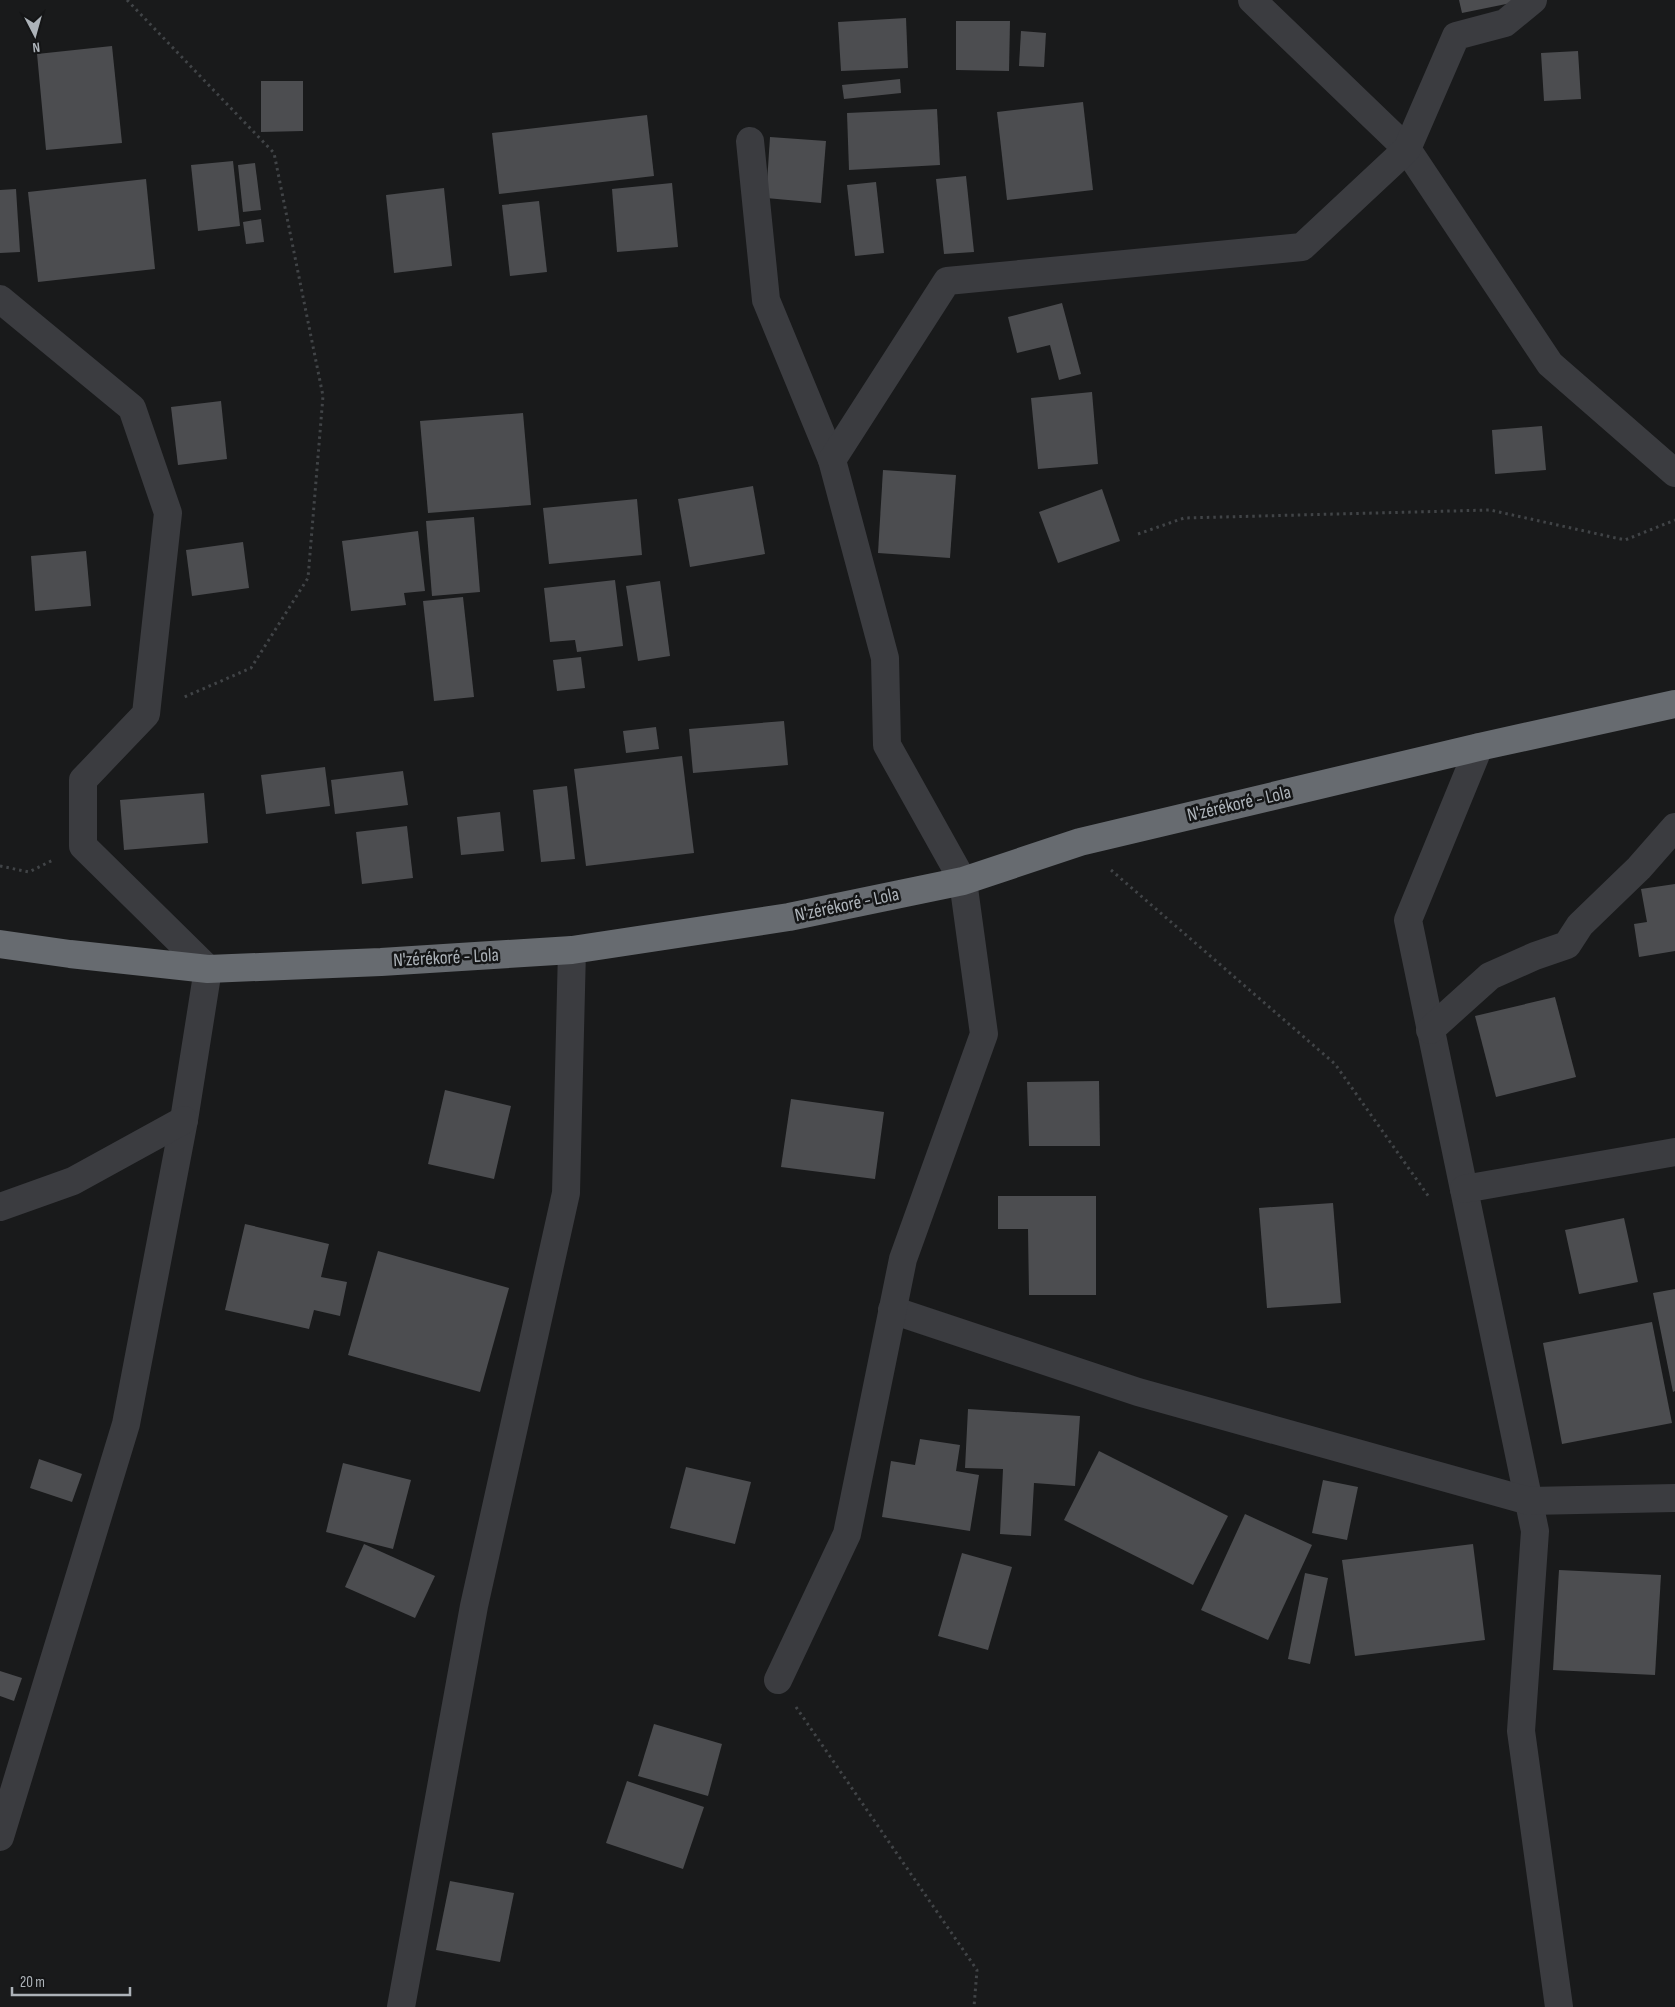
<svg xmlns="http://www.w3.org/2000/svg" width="1675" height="2007" viewBox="0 0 1675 2007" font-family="'Sofia Sans Condensed',sans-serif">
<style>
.building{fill:#4c4d50}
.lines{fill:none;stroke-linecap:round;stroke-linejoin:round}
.path{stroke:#414447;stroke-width:3;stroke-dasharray:2.5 4;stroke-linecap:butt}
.street{stroke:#3b3c40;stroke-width:28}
.highway{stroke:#676b70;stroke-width:28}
.labels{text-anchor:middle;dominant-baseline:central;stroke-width:5;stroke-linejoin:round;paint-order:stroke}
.street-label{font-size:19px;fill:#adb3b9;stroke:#141516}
</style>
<rect width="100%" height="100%" fill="#191a1b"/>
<g class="building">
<polygon points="1459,0 1516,0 1516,2 1462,13"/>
<polygon points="906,18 908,68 841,71 838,22"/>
<polygon points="956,21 1010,21 1009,71 956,70"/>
<polygon points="1021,31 1046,33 1044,67 1019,66"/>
<polygon points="112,46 122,143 46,150 37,54"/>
<polygon points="1578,51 1581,99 1544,101 1541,53"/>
<polygon points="900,79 901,93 844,99 842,85"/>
<polygon points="261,81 303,81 303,131 261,132"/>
<polygon points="1083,102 1093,190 1007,200 997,112"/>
<polygon points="937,109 940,165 849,170 847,113"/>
<polygon points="647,115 654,176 499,194 492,133"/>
<polygon points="770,137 826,141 821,203 766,198"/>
<polygon points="233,161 240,226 198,231 191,165"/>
<polygon points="255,163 261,210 243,212 238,165"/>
<polygon points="966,176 974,252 944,254 936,179"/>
<polygon points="146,179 155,269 38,282 28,192"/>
<polygon points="876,182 884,253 855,256 847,185"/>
<polygon points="672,183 678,247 617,252 612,189"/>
<polygon points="444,188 452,266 394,273 386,195"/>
<polygon points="16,189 20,252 0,253 0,190"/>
<polygon points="539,201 547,272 510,276 502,205"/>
<polygon points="261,219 264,242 246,244 243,222"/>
<polygon points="1062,303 1081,374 1059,380 1050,345 1017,353 1008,317"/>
<polygon points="1092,392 1098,464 1038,469 1031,398"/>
<polygon points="221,401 227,459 178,465 171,407"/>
<polygon points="523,413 531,505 428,513 420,421"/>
<polygon points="1542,426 1546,470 1495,474 1492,430"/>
<polygon points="883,470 956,475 950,558 878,553"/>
<polygon points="753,486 765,554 690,567 678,499"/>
<polygon points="1102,489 1120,541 1058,563 1039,512"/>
<polygon points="637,499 642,555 549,564 543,508"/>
<polygon points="474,517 480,592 432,596 426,521"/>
<polygon points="418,531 425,591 404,593 406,605 351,611 342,541"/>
<polygon points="243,542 249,588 192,596 186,550"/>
<polygon points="86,551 91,606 35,611 31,556"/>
<polygon points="615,580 623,646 577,652 575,640 550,642 544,588"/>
<polygon points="660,581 670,656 638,661 626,586"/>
<polygon points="463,597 474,697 434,701 423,601"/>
<polygon points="581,657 585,688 557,691 553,660"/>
<polygon points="784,721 788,765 693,773 689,729"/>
<polygon points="656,727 659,749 626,753 623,731"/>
<polygon points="682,756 694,853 586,866 574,769"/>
<polygon points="325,767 330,806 266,814 261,775"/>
<polygon points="403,771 408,805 335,814 331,780"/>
<polygon points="567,786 575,859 541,862 533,790"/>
<polygon points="204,793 208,843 124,850 120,800"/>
<polygon points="500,812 504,851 461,855 457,817"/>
<polygon points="407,826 413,878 362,884 356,832"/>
<polygon points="1675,884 1675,951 1639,957 1634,924 1647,922 1641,889"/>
<polygon points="1555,997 1576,1077 1496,1097 1475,1016"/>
<polygon points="1099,1081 1100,1146 1029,1146 1027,1082"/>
<polygon points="445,1090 511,1106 494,1179 428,1164"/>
<polygon points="791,1099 884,1112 875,1179 781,1167"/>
<polygon points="998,1196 1096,1196 1096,1295 1029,1295 1028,1229 998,1229"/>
<polygon points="1333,1203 1341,1303 1267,1308 1259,1208"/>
<polygon points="1624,1218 1638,1282 1579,1294 1565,1230"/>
<polygon points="245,1224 329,1244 321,1277 347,1282 340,1316 314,1310 309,1329 225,1310"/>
<polygon points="378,1251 509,1288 480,1392 348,1355"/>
<polygon points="1675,1289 1675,1391 1673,1392 1653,1293"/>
<polygon points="1652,1322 1672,1423 1562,1444 1543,1343"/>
<polygon points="968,1409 1080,1416 1075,1486 1034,1483 1031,1536 1000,1534 1003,1469 965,1468"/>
<polygon points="920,1439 960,1445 956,1471 979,1475 970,1531 882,1517 891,1461 915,1465"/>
<polygon points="1099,1451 1228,1516 1193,1585 1064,1520"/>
<polygon points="39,1459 82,1474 72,1502 30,1488"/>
<polygon points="343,1463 411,1480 393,1549 326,1532"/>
<polygon points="686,1467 751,1482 735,1544 670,1528"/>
<polygon points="1323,1480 1358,1487 1347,1540 1312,1533"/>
<polygon points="1245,1514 1312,1545 1268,1640 1201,1610"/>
<polygon points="364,1544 435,1576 415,1618 345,1587"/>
<polygon points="1473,1544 1485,1640 1355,1656 1342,1560"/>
<polygon points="962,1553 1012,1567 988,1650 938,1636"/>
<polygon points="1559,1570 1661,1575 1655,1675 1553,1670"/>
<polygon points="1305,1573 1328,1578 1310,1664 1288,1659"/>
<polygon points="0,1671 22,1678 14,1701 0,1696"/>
<polygon points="654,1724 722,1744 708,1796 638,1776"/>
<polygon points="627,1781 704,1807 683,1869 606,1843"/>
<polygon points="450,1881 514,1893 500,1962 436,1950"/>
</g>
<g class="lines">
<g class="path">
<polyline points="127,0 274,153 323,396 308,578 251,668 182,698"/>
<polyline points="1138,534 1184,518 1490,510 1625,540 1675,520"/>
<polyline points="0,866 29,872 53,860"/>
<polyline points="1111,870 1335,1064 1429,1197"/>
<polyline points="796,1707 977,1970 974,2007"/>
</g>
<g class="street">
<polyline points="1252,0 1407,149 1550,364 1675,473"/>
<polyline points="750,141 766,300 832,460"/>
<polyline points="0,299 132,408 168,513 146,714 83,780 83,846 208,969 184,1120 126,1424 0,1837"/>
<polyline points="1479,747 1408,920 1535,1531 1521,1731 1559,2007"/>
<polyline points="1430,1030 1490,976 1535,956 1567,945 1580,925 1639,868 1675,827"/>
<polyline points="1464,1189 1675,1152"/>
<polyline points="0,1207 73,1181 184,1120"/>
<polyline points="892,1310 1138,1392 1529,1501 1675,1498"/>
<polyline points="778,1680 847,1534 903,1259 984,1034 963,881 887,745 885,658 832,460 947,281 1302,247 1407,149 1456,36 1505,23 1533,0"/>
<polyline points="401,2007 474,1606 566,1193 572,950"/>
</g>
<polyline class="highway" points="0,944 70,954 208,969 381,962 572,950 789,917 963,881 1080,842 1479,747 1675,704"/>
</g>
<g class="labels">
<g class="street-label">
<text transform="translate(1239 804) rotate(-13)">N'zérékoré - Lola</text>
<text transform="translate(847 905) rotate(-12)">N'zérékoré - Lola</text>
<text transform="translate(446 958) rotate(-3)">N'zérékoré - Lola</text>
</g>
</g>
<g transform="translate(35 35) rotate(174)" stroke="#141516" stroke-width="4" paint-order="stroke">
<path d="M0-4L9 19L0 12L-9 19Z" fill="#adb3b9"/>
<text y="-8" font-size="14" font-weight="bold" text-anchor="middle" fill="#adb3b9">N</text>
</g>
<path d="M12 1987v8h118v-8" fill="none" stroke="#adb3b9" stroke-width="2.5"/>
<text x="20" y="1987" font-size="15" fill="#adb3b9" stroke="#141516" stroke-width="4" paint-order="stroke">20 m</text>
</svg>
